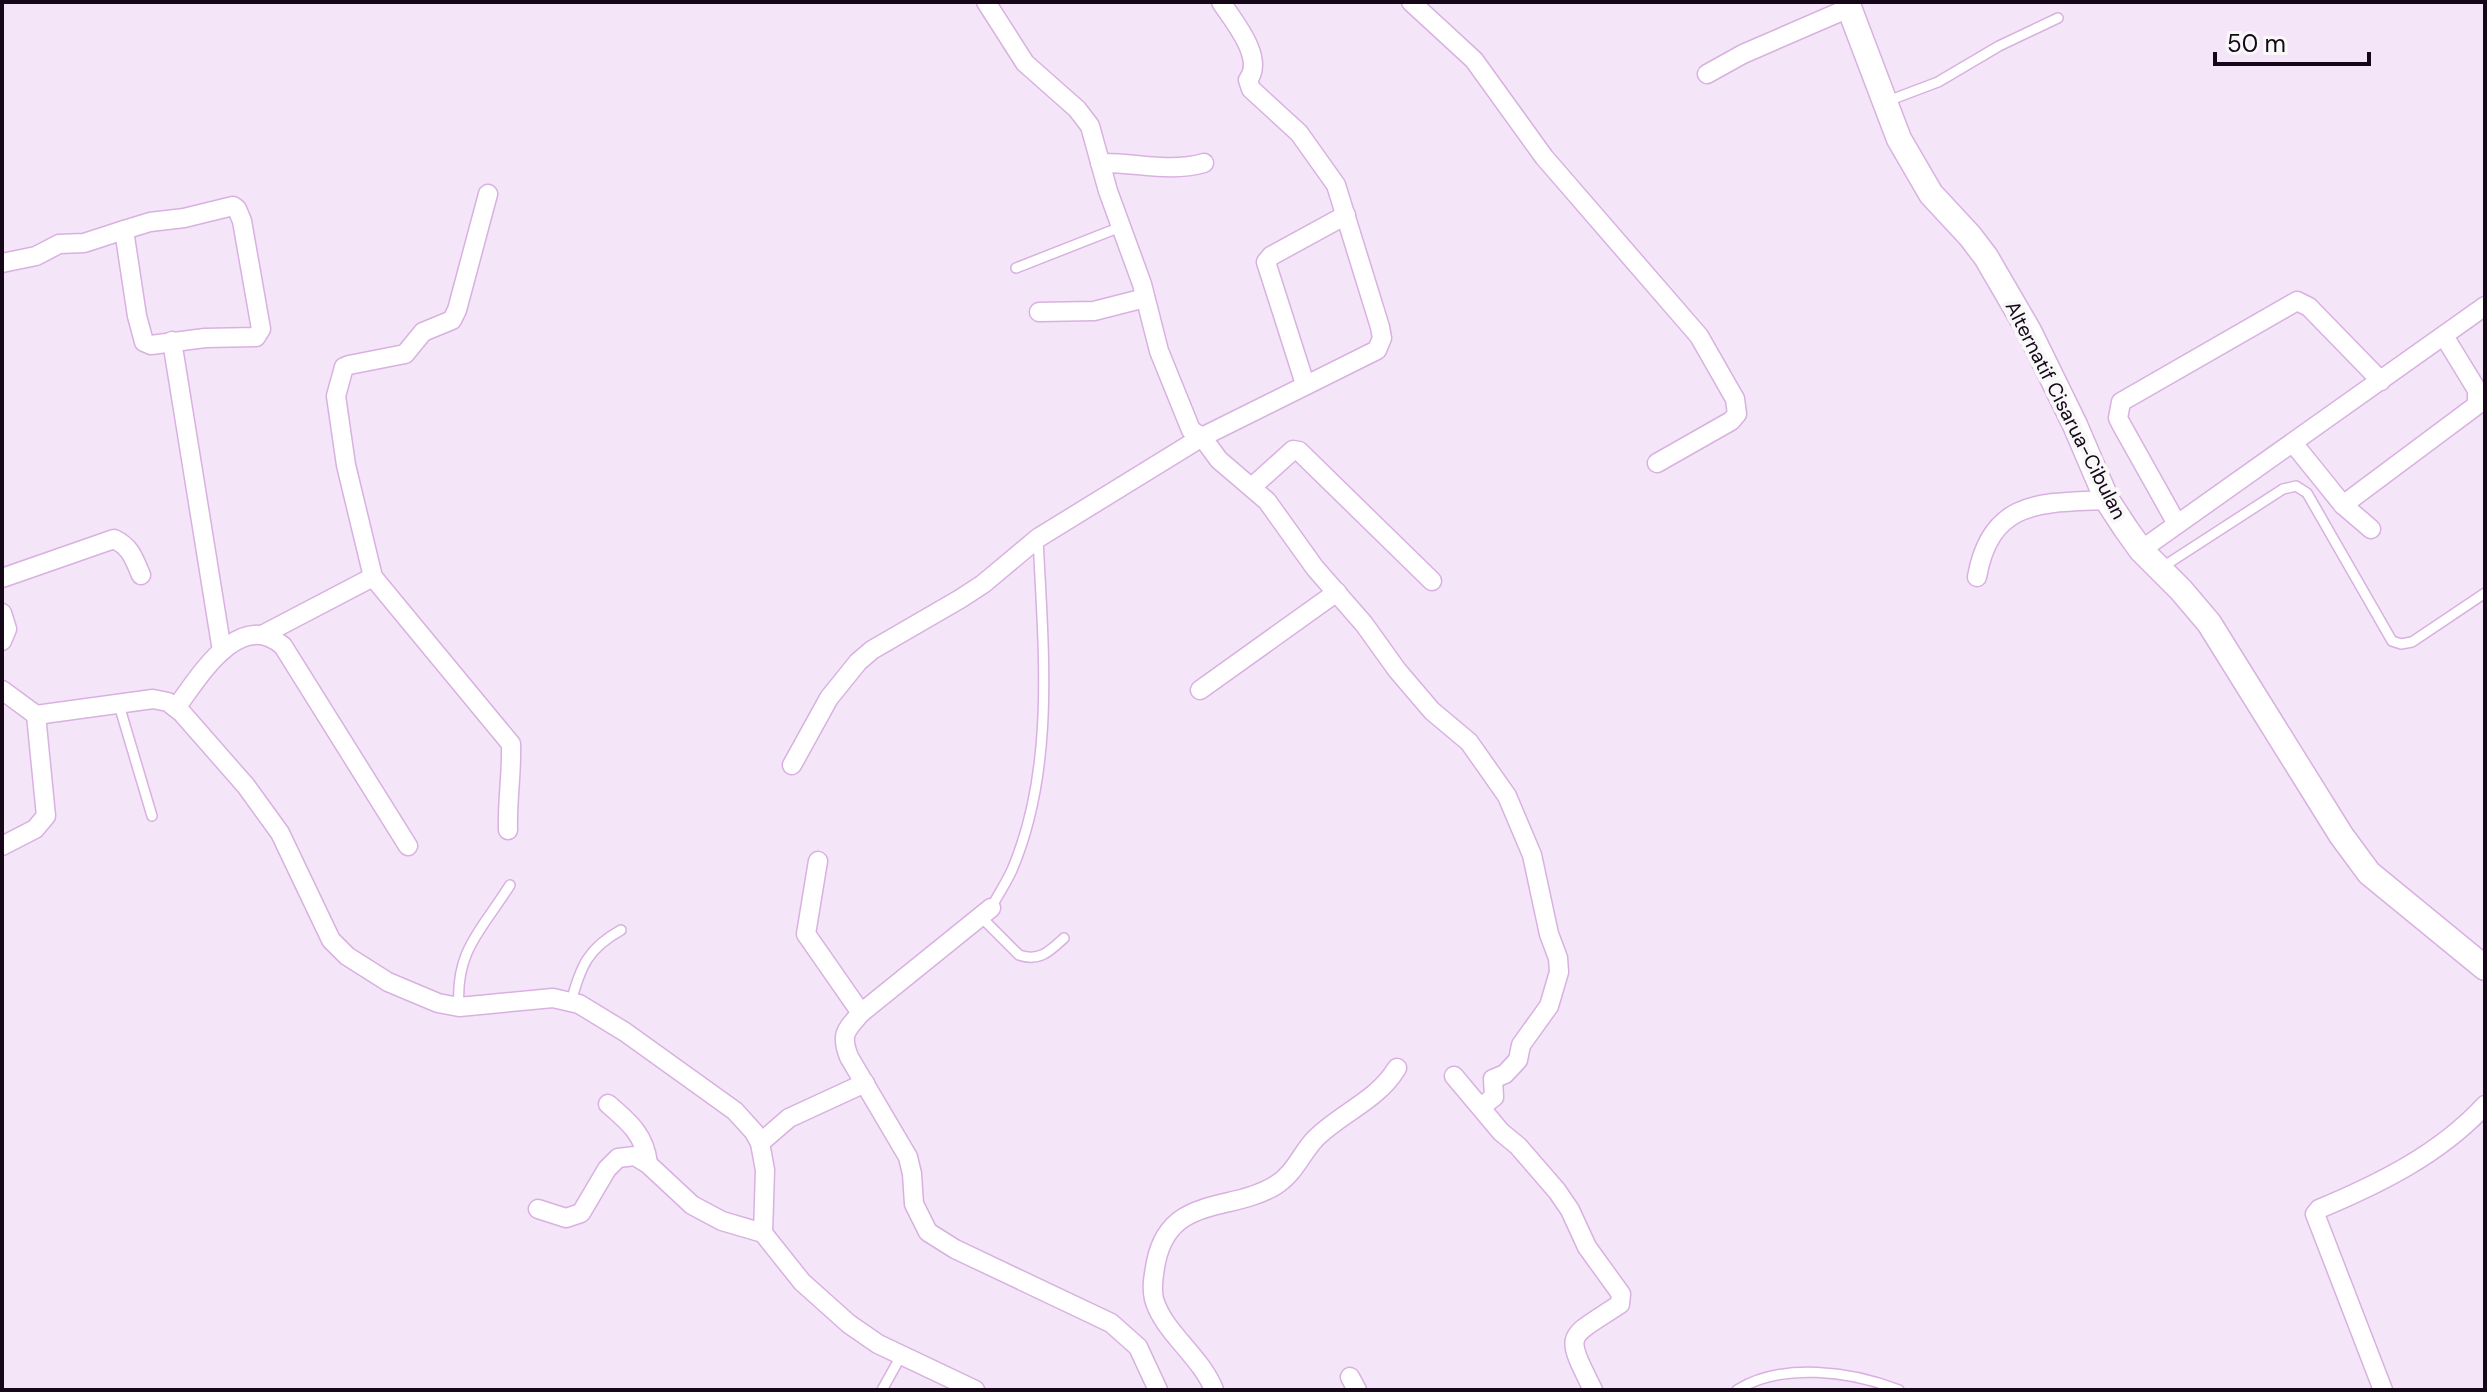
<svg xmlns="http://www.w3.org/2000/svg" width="2487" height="1392" viewBox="0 0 2487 1392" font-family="'DM Sans',sans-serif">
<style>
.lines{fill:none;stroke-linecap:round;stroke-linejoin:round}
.lane-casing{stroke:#d9b1e1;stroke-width:12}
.street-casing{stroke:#d9b1e1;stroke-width:21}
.secondary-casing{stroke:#d9b1e1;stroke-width:27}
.lane{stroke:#fff;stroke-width:9}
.street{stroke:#fff;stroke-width:18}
.secondary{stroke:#fff;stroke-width:24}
.labels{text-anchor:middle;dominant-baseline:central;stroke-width:8;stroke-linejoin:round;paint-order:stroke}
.street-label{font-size:20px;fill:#150718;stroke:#f8f8f8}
</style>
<rect width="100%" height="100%" fill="#f5e5f9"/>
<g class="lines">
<defs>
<g id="lane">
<polyline points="1885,102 1938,82 1999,46 2058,18"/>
<polyline points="1016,268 1123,226"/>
<polyline points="2161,568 2283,489 2296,486 2307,493 2392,641 2401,644 2412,642 2485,593"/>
<polyline points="119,705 152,816"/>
<path d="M991 908C998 895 1006 883 1012 870 1056 767 1043 647 1038 538"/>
<path d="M981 917 1019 955C1039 962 1049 952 1064 938"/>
<path d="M571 1001C582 965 587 949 621 930"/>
<path d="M459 1007C455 950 482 930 510 885"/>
<polyline points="882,1390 901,1356"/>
<path d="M1737 1390C1782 1362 1851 1371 1899 1390"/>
</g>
<g id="street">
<polyline points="986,2 1025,63 1077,109 1090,126 1108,191 1142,284 1159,351 1191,430 1202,437 1219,460 1267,501 1315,568 1364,624 1397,670 1432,711 1469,742 1507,796 1532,855 1549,934 1558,958 1559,972 1549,1006 1521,1045 1518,1060 1505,1074 1493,1079 1494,1097 1481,1107"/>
<polyline points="1411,2 1474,60 1544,157 1699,336 1735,399 1737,414 1731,421 1657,463"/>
<polyline points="1707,74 1743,54 1849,8"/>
<path d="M1100 163C1135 162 1169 173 1204 163"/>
<polygon points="233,206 237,209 242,221 261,329 256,337 205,338 151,345 144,342 137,316 124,230 150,222 184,218"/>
<polyline points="2,263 36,256 59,244 84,243 124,230"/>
<polyline points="1039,312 1094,311 1145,298"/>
<polyline points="172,341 222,651"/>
<polyline points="1305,384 1266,262 1271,256 1346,215"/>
<polyline points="2293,443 2343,505 2371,529"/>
<polyline points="1252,487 1293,450 1299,451 1432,581"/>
<polyline points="2343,505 2477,405 2477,390 2444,336"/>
<polyline points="2177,524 2121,424 2118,418 2121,402 2297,301 2309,307 2381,381"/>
<polyline points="2141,550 2485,306"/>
<polyline points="373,577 346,465 336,396 344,367 349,365 405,354 423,332 452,320 457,310 488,194"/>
<path d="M1977 577C1991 498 2043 503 2107 500"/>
<path d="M2 578 114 539C131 547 134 559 141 575"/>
<polyline points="2,613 7,629 2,641"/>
<path d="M264 634 373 577 511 744C512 773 507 801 508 830"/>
<polyline points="2,690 36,715 153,699 168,702 182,713 246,786 280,833 331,940 347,956 388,982 438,1003 459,1007 553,998 579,1004 625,1032 735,1111 754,1132 760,1143 765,1170 763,1233"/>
<polyline points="1200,690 1337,592"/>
<path d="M176 708C199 677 239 608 283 646L408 846"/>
<path d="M792 765 829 698 858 662 872 650 960 599 983 584 1038 538 1202 437 1377 350 1382 338 1380 327 1336 185 1299 133 1251 89 1248 80C1265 58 1234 22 1221 2"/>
<polyline points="2,846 35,829 46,816 36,715"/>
<polyline points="818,861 806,934 861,1013"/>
<path d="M991 908 861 1013C846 1030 840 1034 849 1057L908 1157 912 1174 914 1204 928 1232 955 1249 1111 1323 1138 1347 1158 1390"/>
<path d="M1454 1076 1501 1132 1518 1146 1557 1191 1570 1210 1587 1247 1621 1294 1620 1304C1566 1340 1564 1331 1593 1390"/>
<path d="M608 1104C629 1122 645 1135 648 1164"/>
<polyline points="760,1143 789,1118 865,1083"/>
<polyline points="538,1209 566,1218 581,1213 607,1169 618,1158 635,1156 648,1164 692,1205 722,1221 763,1233 802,1282 849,1324 878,1344 975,1390"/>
<polyline points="1350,1377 1357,1390"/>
<path d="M1214 1390C1201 1356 1163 1332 1154 1299 1151 1286 1154 1274 1156 1262 1170 1194 1231 1213 1276 1185 1294 1174 1301 1154 1315 1139 1342 1112 1377 1101 1397 1068"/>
<path d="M2383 1390 2315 1214 2319 1209C2379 1184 2440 1154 2485 1105"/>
</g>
<polyline id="secondary" points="1847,2 1899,139 1931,194 1970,236 1986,257 2029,331 2075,425 2107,500 2126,529 2141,550 2181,590 2209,623 2341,835 2369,873 2485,968"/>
</defs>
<use href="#lane" class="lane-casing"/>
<use href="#street" class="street-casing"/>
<use href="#secondary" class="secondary-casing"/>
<use href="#lane" class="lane"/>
<use href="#street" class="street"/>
<use href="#secondary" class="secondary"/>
</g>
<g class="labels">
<g class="street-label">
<text transform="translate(2066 410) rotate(63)">Alternatif Cisarua-Cibulan</text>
</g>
</g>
<rect width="2487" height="1392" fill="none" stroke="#150718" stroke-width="8"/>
<path d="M2215 52v12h154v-12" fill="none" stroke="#150718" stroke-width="4"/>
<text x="2227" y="52" font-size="24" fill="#150718" stroke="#f8f8f8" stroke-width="6" paint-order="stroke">50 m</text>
</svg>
